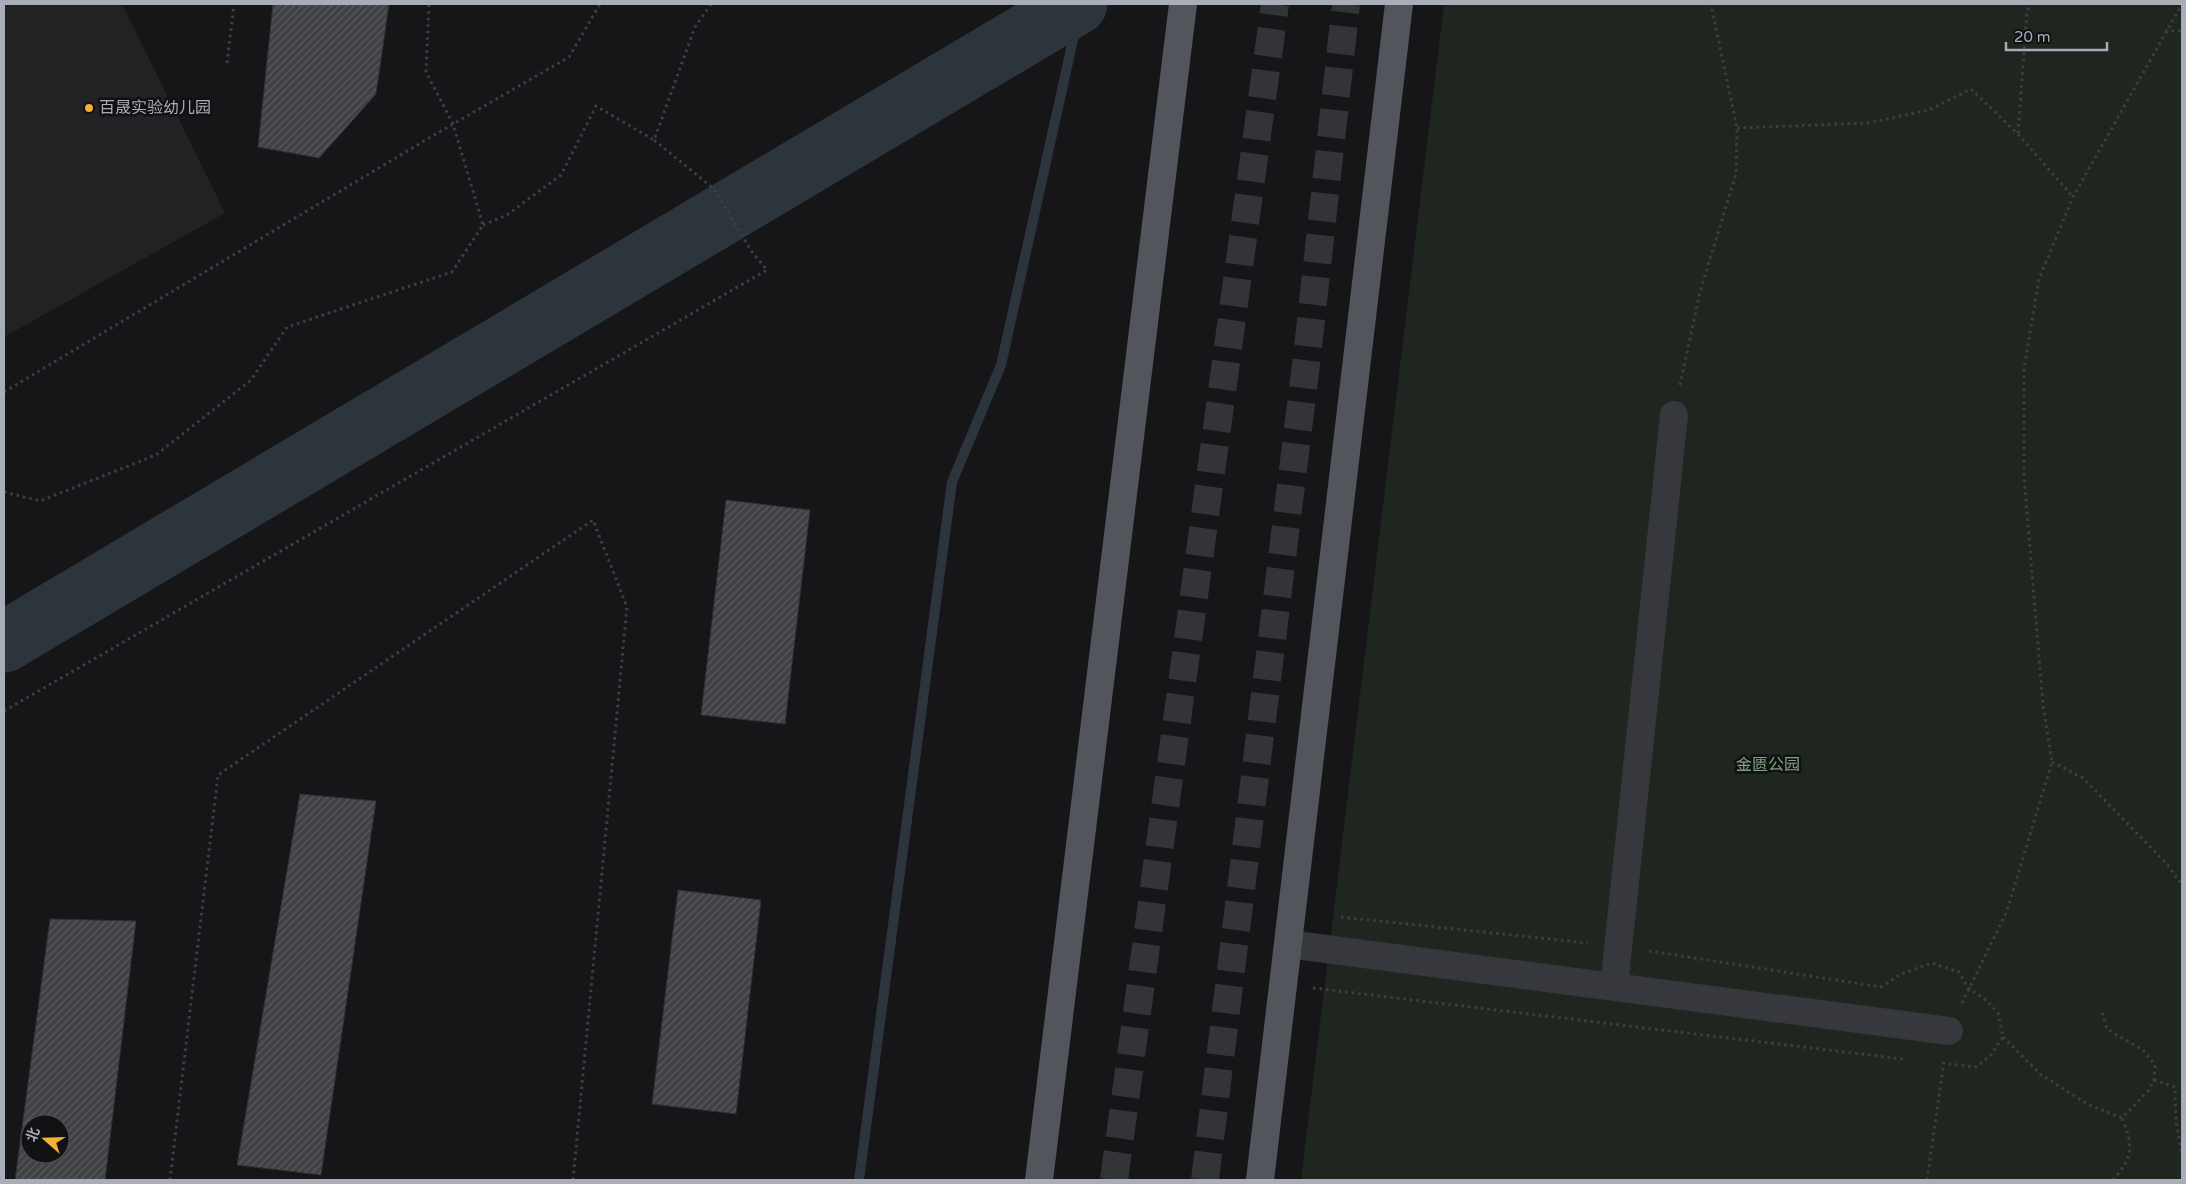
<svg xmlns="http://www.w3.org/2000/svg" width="2186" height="1184" viewBox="0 0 2186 1184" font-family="'Varela Round','Noto Sans SC',sans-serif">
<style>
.built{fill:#222225}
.green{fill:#1e261f}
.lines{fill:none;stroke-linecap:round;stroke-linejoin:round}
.stream{stroke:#2c353c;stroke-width:10}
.river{stroke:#2c353c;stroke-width:61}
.building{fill:url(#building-hatch);stroke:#303034;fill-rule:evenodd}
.highway-tunnel{stroke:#333438;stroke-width:28;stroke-dasharray:28 14;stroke-linecap:butt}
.path{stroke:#3d3f44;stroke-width:3;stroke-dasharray:2.5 4;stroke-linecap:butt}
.minor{stroke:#37383d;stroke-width:28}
.major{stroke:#53555c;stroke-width:28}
.poi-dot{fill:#f2b134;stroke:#111113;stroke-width:2}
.labels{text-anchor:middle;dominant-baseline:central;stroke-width:5;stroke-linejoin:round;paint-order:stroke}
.poi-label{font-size:16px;fill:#a8adb8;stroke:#111113;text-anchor:start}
.park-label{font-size:16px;fill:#7fa381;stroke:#111113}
</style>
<defs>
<pattern id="building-hatch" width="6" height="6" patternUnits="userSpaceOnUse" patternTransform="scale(1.25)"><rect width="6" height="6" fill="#404145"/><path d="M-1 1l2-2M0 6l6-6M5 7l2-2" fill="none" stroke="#595a5e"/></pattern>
</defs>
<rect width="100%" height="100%" fill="#161618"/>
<polygon class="built" points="4,4 122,4 225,213 4,337"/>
<polygon class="green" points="1444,4 2182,4 2182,1180 1301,1180"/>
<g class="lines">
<polyline class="stream" points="859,1180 952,482 1001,365 1081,4"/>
<polyline class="river" points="4,642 1077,4"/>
</g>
<g class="building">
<polygon points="273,4 389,4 376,94 319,158 258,147"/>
<polygon points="726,500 810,510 785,724 701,715"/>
<polygon points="300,794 376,801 321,1175 237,1165"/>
<polygon points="678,890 761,900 736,1114 652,1104"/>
<path d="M50 919 136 921 105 1180H15ZM30 1124H60V1154H30Z"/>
</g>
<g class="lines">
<g class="highway-tunnel">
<polyline points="1114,1180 1275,4"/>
<polyline points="1205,1180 1307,356 1346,4"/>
</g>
<g class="path">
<polyline points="2165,31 2182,31"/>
<polyline points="227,63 234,4"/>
<polyline points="1737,128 1869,123 1929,110 1971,89 2018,134 2073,197"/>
<polyline points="2018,133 2027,12 2030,4"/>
<polyline points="483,225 507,215 561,175 596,106 654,140 695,27 711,4"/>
<polyline points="1680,385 1700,292 1736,174 1737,128 1711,4"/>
<polyline points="4,392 429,138 569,57 600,4"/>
<polyline points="4,492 40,501 156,455 251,380 287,327 452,272 483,225 453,124 426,72 429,4"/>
<polyline points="4,711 767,270 752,252 714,189 654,140"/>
<polyline points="2052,762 2083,778 2167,864 2182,885"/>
<polyline points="1341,917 1588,943"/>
<polyline points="1649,951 1881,987 1901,974 1932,963 1959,972 1968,988 1986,1000 1998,1013 2003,1037 1991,1055 1976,1067 1948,1064"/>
<polyline points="1313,988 1903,1059"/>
<polyline points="1962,1003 2007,911 2052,762 2043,705 2024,477 2024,369 2039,279 2073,197 2182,4"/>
<polyline points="2003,1037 2040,1074 2089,1105 2122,1118 2149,1090 2154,1080 2155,1065 2143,1050 2107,1029 2101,1009"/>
<polyline points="2154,1080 2175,1087 2176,1121 2182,1155"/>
<polyline points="170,1180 218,775 593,520 627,607 573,1180"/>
<polyline points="1927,1180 1944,1061"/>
<path d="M2113 1180C2133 1157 2134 1147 2122 1118"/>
</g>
<g class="minor">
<polyline points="1288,944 1949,1031"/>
<polyline points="1614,987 1674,415"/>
</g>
<g class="major">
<polyline points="1039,1180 1183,4"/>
<polyline points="1260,1180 1399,4"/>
</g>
</g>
<circle class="poi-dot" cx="89" cy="108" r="5"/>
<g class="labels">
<g class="poi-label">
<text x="99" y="108">百晟实验幼儿园</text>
</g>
<g class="park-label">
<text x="1768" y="765">金匮公园</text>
</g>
</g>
<rect width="2186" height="1184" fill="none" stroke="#a8adb8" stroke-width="10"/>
<g transform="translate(45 1139) rotate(290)"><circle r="24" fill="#111113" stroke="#4d4f55"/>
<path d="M0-4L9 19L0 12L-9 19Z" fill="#f2b134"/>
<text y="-8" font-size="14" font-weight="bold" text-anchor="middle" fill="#a8adb8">北</text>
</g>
<path d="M2006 42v8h101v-8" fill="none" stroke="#a8adb8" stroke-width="2.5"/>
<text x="2014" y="42" font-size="15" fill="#a8adb8" stroke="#111113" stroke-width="4" paint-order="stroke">20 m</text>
</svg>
